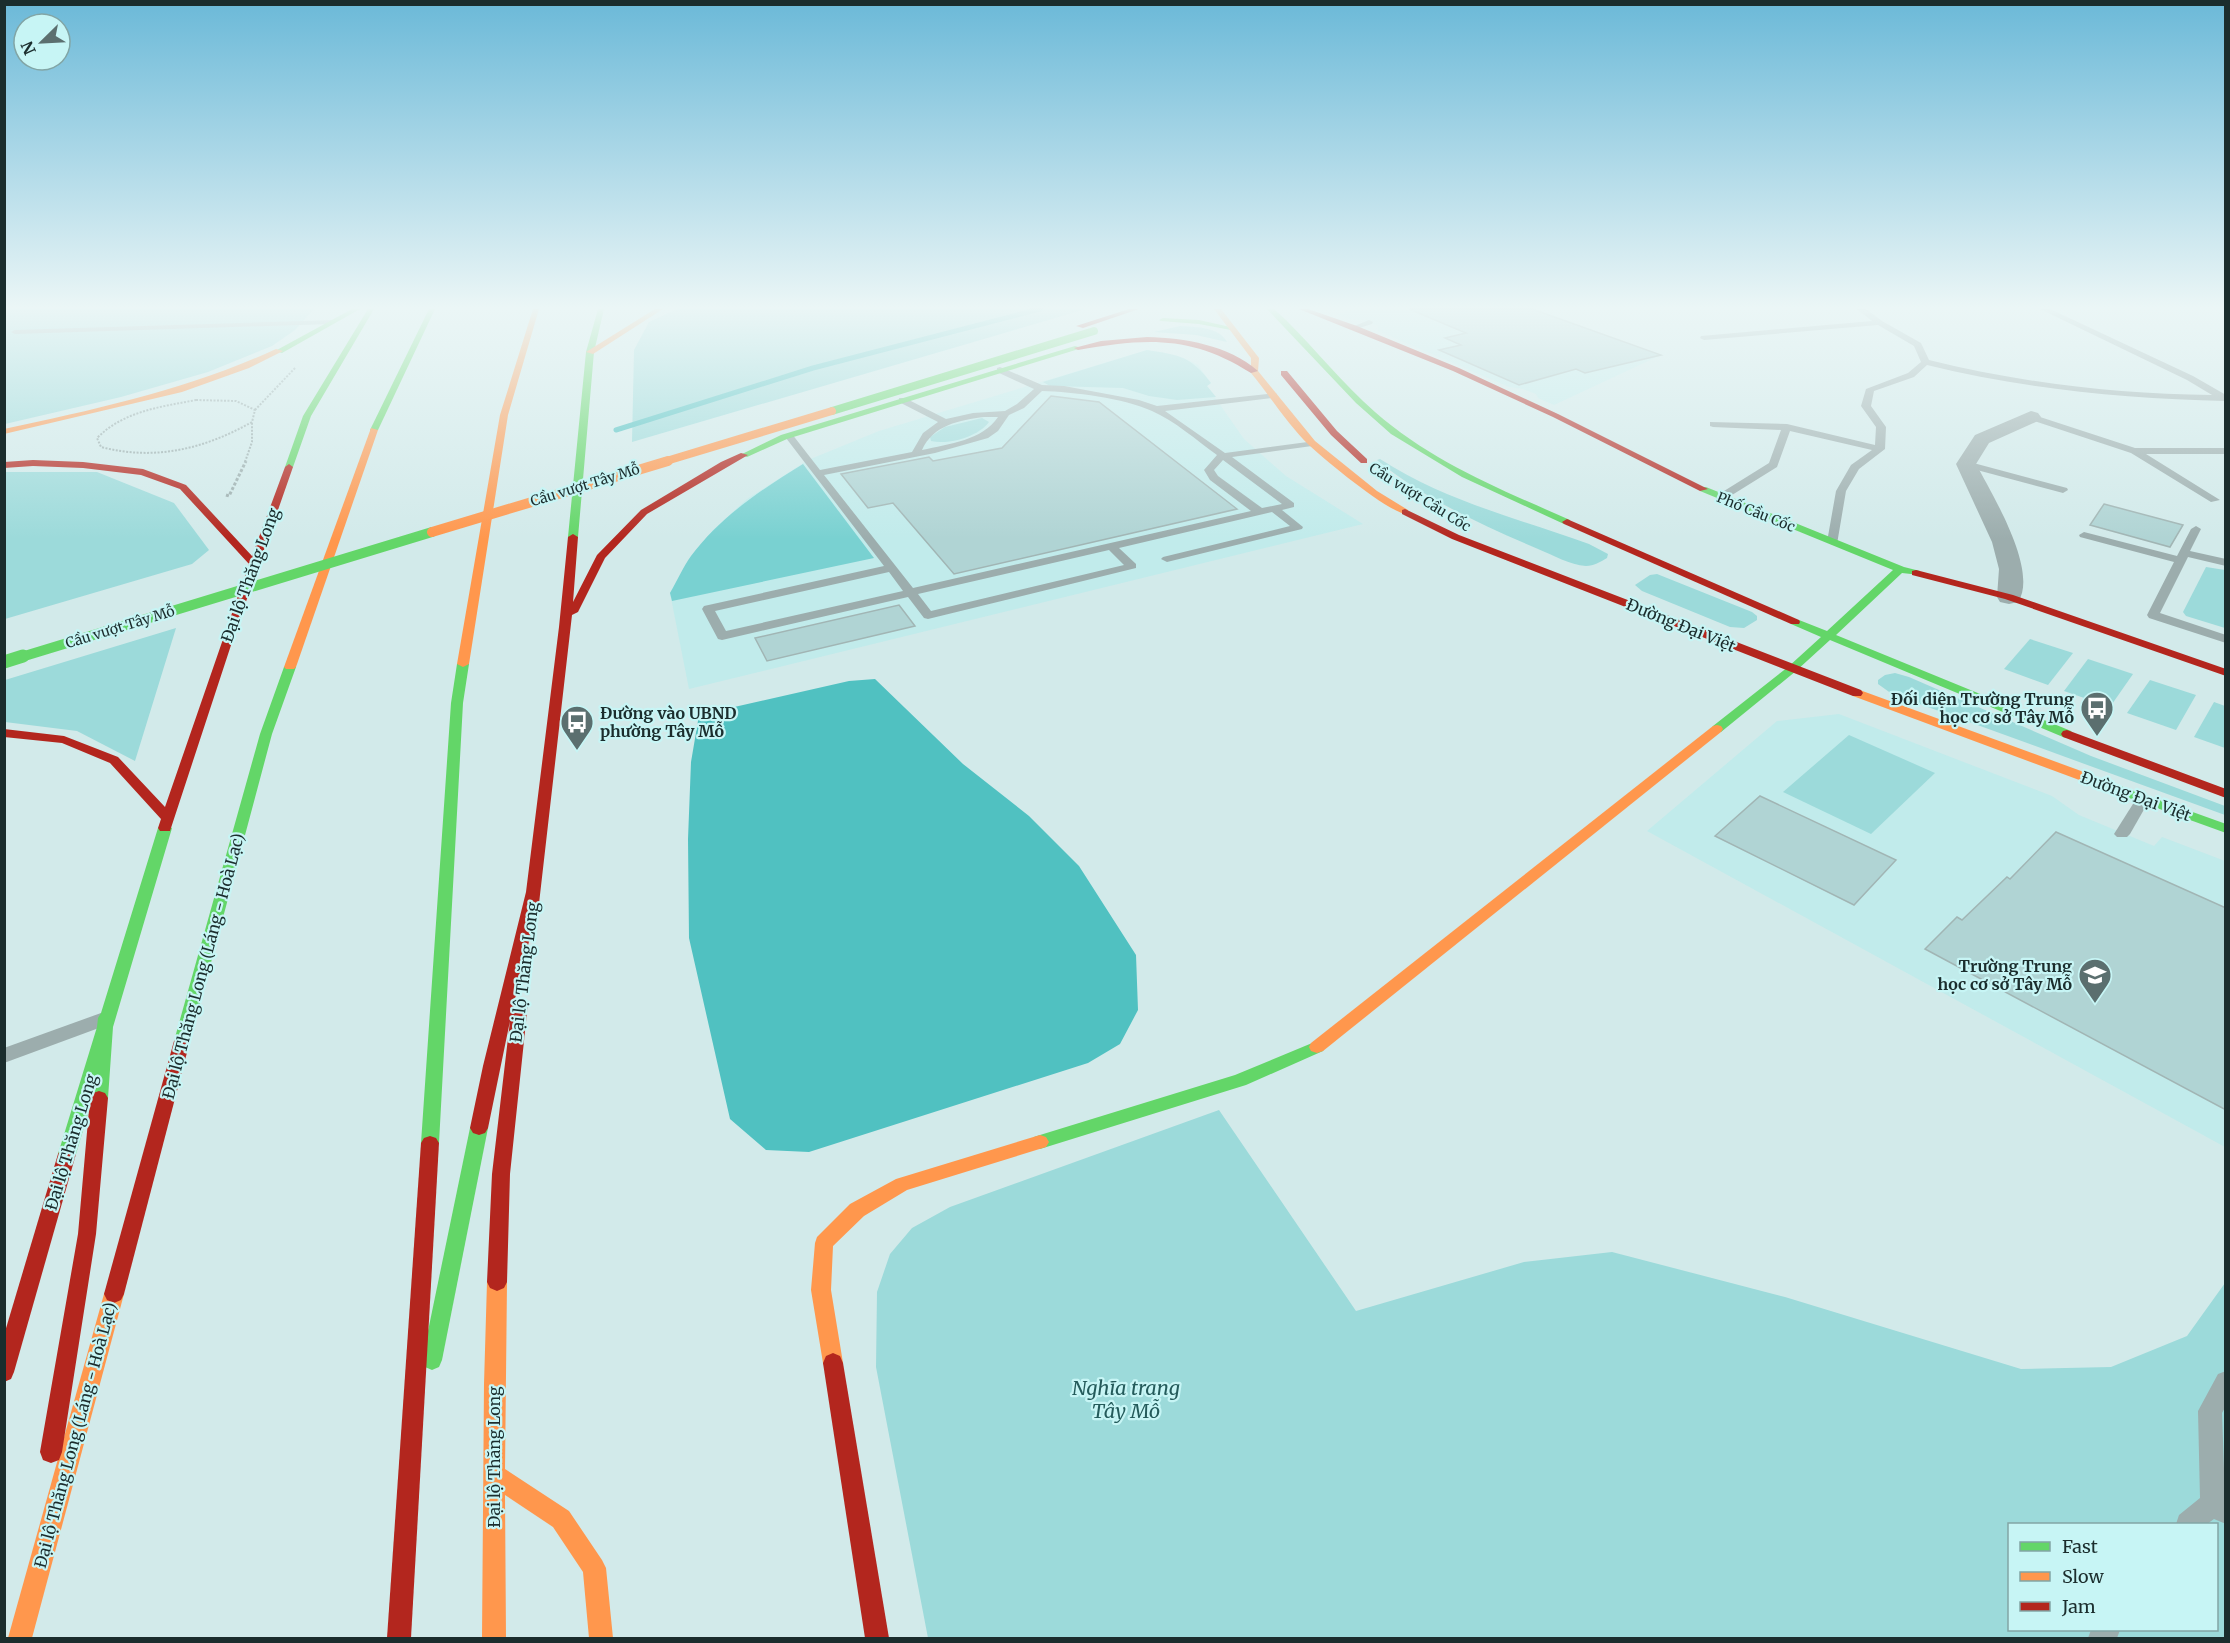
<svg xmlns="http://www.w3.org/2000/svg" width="2230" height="1643" viewBox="0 0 2230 1643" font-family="Merriweather,serif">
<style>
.built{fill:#c1ebeb}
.green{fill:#9cdada;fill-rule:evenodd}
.forest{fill:#79d1d1}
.water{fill:#50c1c1}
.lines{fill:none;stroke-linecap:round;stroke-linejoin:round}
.stream{stroke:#50c1c1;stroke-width:5}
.building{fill:#b0d4d4;stroke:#a1b5b4;stroke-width:1.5}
.path-far1{stroke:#9caeae;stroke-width:2;stroke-dasharray:2 1.5;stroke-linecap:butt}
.path{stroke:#9caeae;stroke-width:3;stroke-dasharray:3 2;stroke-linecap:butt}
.lane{fill:#9cadad;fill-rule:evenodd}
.street{fill:#9cadad;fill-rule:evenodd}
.fast{fill:#63d668;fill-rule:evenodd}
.slow{fill:#ff974d;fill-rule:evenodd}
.jam{fill:#b3261e;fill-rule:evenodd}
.fast-bridge-far2{stroke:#63d668;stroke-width:8}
.fast-bridge-far1{stroke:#63d668;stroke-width:10}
.fast-bridge{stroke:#63d668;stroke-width:13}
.slow-bridge-far1{stroke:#ff974d;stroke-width:8}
.slow-bridge{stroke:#ff974d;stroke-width:10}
.labels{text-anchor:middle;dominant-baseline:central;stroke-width:4.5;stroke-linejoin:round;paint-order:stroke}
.far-street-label{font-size:14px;fill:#1b2d2d;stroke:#c7f5f5}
.street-label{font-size:16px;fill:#1b2d2d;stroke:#c7f5f5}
.poi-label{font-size:16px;font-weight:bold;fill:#1b2d2d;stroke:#c7f5f5;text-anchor:end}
.near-park-label{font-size:20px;font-style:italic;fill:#245b5b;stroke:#c7f5f5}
</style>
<rect width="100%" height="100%" fill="#d2eaea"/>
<g class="built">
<polygon points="1358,309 1536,309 1661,355 1554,405 1538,398 1536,394 1523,389 1509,387 1378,331 1378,326 1361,320 1349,319 1336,314"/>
<polygon points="1147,350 1184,358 1198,365 1211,383 1207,386 1244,439 1286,476 1363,524 689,689 670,593 690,558 713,530 747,499 808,460 879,431"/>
<polygon points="1839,714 2052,796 2079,815 2154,846 2162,837 2225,861 2225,1147 1647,831 1777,721"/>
</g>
<g class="green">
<polygon points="4,309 314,309 295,330 272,346 208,372 121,397 5,424"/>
<polygon points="677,309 1086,309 632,442 634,350 649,322"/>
<path d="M1180 326C1196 327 1219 327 1227 342L1196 335 1154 332Z"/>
<path d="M1147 350C1179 355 1191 356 1211 383L1207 386 1216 397 1177 400 1149 396 1123 388 1050 386 1043 382Z"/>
<path d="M982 418 989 422C978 437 948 445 931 441L930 437 945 427Z"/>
<path d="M1380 459C1445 501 1517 518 1589 544L1608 554 1607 558C1600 562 1594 566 1586 566 1570 565 1553 555 1538 549 1482 525 1424 499 1377 460Z"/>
<polygon points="5,472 97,472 174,503 209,550 192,564 5,619"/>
<polygon points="2206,567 2225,570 2225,628 2186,616 2183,612"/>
<polygon points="1657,574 1752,612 1757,616 1757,620 1744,628 1730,627 1642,591 1635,585 1650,575"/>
<polygon points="176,628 135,761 77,731 5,722 5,680"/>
<polygon points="2030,639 2073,653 2048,685 2004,669"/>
<polygon points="2088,659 2133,674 2110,707 2064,691"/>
<polygon points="1895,673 1909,677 2091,756 2225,806 2225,815 1892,694 1878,684 1878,680 1885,675"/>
<polygon points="2150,680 2196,695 2176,730 2127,713"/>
<polygon points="2214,702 2225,706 2225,748 2194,737"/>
<polygon points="1849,735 1935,773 1871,834 1783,792"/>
<path d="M1219 1110 1356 1311 1524 1262 1612 1252 1785 1297 2021 1369 2111 1367 2187 1336 2225 1283V1638H928L876 1367 877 1292 890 1254 912 1228 950 1207ZM2010 1524H2216V1630H2010Z"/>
</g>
<path class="forest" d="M803 464 874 558 672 601 670 593C677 581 683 567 691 556 721 516 761 490 803 464Z"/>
<polygon class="water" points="875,679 963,764 1029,816 1079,866 1136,955 1138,1010 1120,1044 1088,1063 809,1152 766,1150 730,1119 689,938 688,839 691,762 699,715 849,681"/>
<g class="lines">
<polyline class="stream" points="616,430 813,368 1040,309"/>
</g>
<g class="building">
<polygon points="1409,309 1532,309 1661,355 1585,373 1576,369 1519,385 1439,350 1461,345 1445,338 1466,333"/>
<polygon points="1051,396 1099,402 1237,509 954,574 893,503 868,508 841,474 929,457 933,461 1002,448"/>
<polygon points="2104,504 2183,525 2170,547 2090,525"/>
<polygon points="899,605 915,626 767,661 755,638"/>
<polygon points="1760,796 1896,860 1854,905 1715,836"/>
<polygon points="2056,832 2226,908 2226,1110 1925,949 1957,917 1962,920 2007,877 2010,879"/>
</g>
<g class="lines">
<g class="path-far1">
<path d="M196 400 236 401 255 410 252 422C204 449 155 461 101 447L97 438C124 411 160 407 196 400Z"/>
<polyline points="255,410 296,367"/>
<polyline points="245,462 252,442 252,422"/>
</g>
<polyline class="path" points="226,495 229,496 246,461"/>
<g class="lane">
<path d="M1857 309H1866L1882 321 1921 343 1929 360C2022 383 2116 394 2212 395L2187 380 2040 309H2050L2193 376 2226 395V401C2124 399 2025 389 1927 365L1914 377 1874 391 1871 406 1886 427 1885 449 1859 469 1846 491 1837 544 1833 545 1827 542 1836 491 1851 465 1872 450 1790 431 1777 467 1724 500H1716V496L1769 463 1781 430 1713 427 1710 426V422L1787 424 1875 445 1876 427 1861 406 1866 389 1908 373 1921 362 1914 346 1878 325 1704 340 1700 338 1701 336 1872 321Z"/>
<polygon points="333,320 334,322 330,324 15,334 11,332 15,330"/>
<polygon points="1369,320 1373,322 1372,324 1356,329 1352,327"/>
<path d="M1000 367 1042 385 1064 386 1139 400 1157 406 1276 393 1277 395 1273 398 1165 411 1225 453 1315 441V445L1312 446 1232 457 1294 503V507L1282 510 1303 527 1302 529 1167 562 1161 559 1163 557 1290 526 1272 512 1119 548 1136 564V568L928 619 924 618 908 597 722 640 718 639 702 609 704 606 884 566 786 438V434H792L820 470 912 452 923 433 938 422 899 402V398H905L946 419 973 413 1005 411 1017 404 1034 389 997 372V368ZM1042 391C1073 392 1124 398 1152 411 1175 421 1196 440 1217 455L1204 470 1210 480 1251 511 913 588 824 475 935 453 988 438 998 431 1009 415 1024 408ZM984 417H998C983 440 949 444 922 450 933 425 960 420 984 417ZM1223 460 1282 504 1262 508 1218 476 1214 470ZM1109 550 1124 565 931 611 918 594ZM889 572 903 591 726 631 715 611Z"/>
<polygon points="2028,415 2034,415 2135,448 2226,448 2226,454 2146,454 2220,500 2211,502 2131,453 2028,419"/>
<polygon points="1966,461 2067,488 2068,490 2063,493 1962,466 1961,464"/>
<polygon points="2196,526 2201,529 2190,551 2226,559 2226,566 2188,557 2160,613 2226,635 2226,643 2149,618 2147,615 2174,562 2080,537 2079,535 2084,532 2177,556 2191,529"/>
<polygon points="2143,794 2150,799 2130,834 2127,837 2117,837 2114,834 2138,796"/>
<polygon points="101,1013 107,1015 110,1020 107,1025 4,1063 4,1048"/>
<polygon points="2226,1371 2226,1406 2222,1413 2226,1524 2214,1519 2207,1524 2176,1524 2179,1515 2200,1498 2198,1411 2218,1374"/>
<polygon points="2091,1630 2120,1630 2117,1638 2088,1638"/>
</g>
<path class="street" d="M2031 411 2038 413 2041 417 2038 421 1989 443 1976 464C1992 494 2039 571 2018 602L2009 604 2000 602 1997 597 1999 569 1992 542 1956 464 1975 435Z"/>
<g class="fast">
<polygon points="352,309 360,309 282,353 275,351"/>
<polygon points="368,309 374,309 311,416 293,467 286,469 285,467 303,416"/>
<polygon points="429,309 435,309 378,430 371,432 370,430"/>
<polygon points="598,309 604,309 594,352 578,537 573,540 568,537 586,352"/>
<path d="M1267 309H1274L1286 320C1316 350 1343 384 1375 412 1432 462 1502 490 1570 520V524H1564L1462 477 1391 434 1356 403Z"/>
<polygon points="1163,318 1199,320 1235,328 1231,330 1199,324 1161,321 1159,320"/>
<polygon points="1075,346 1082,348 787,439 747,457 740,455 781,435"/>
<polygon points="1700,487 1706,487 1904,567 1920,571 1920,575 1902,573 1836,635 2071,731 2073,734 2067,738 2063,737 1830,640 1796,671 1721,732 1713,732 1711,729 1713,726 1788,667 1821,637 1791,624 1791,620 1799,620 1827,631 1893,570 1700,491"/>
<polygon points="463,661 469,664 463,703 439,1143 436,1148 430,1150 424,1148 421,1143 451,703 457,664"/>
<polygon points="290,664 296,667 272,734 190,1041 188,1045 182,1047 176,1045 174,1041 260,734 284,667"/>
<polygon points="2087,774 2226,824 2226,833 2082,781 2081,778"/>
<polygon points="165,824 172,828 113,1027 108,1098 105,1103 99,1105 92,1100 76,1154 73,1159 67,1161 61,1159 58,1154 97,1027 98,1018 101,1013 158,828"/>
<polygon points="1317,1041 1323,1043 1325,1047 1323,1051 1246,1085 1040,1149 1034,1147 1031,1142 1034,1137 1040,1135 1235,1075"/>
<polygon points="479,1121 485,1123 488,1128 442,1360 439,1367 432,1370 425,1367 422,1360 470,1128 473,1123"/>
</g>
<g class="slow">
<polygon points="533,309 539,309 508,415 469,664 463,667 457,664 500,415"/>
<polygon points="655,309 663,309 593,354 586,352"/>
<path d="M1214 309H1221L1259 358 1258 371 1315 441 1377 491 1408 510V514C1392 516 1324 459 1310 446 1288 425 1270 396 1251 373V358Z"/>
<path d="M276 349 283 351 249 368 182 392 4 434V429C98 409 189 389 276 349Z"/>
<polygon points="371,428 378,430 296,667 294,669 286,669 284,667"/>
<polygon points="1857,689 2092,775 2093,778 2087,782 2082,781 1853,696 1851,693"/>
<polygon points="1717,725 1721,726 1723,729 1721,732 1323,1051 1317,1053 1311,1051 1309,1047 1311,1043 1713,726"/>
<polygon points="1040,1135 1046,1137 1049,1142 1046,1147 907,1190 864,1216 833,1246 831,1290 843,1363 840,1370 833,1373 826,1370 823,1363 811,1290 815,1243 817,1237 850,1204 896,1179"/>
<polygon points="497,1273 504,1276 507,1282 505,1469 569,1511 602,1560 606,1568 613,1638 589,1638 583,1572 553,1527 505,1495 506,1638 482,1638 484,1384 487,1282 490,1276"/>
<polygon points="114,1285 121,1288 124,1294 32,1638 8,1638 104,1294 107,1288"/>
</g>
<g class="jam">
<polygon points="1129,309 1139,309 1083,328 1076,326"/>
<polygon points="1299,309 1308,309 1357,326 1459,368 1558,414 1708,489 1700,491 1553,417 1453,371"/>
<path d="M1147 337C1185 338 1228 345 1258 371L1251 373C1191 335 1146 338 1078 350L1074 348 1101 341Z"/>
<polygon points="1281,371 1287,371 1337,431 1367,459 1367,463 1361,463 1331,435 1281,375"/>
<polygon points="741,453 748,455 647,514 605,558 578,612 572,615 537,921 533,925 515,999 526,999 528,1003 510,1174 507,1282 504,1288 497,1291 490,1288 487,1282 492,1174 510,1021 488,1128 485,1133 479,1135 473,1133 470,1128 483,1066 526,892 559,627 568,537 573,534 578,537 573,602 597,555 641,510 721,462"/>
<polygon points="33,460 83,462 143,469 186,485 252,556 285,467 289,464 293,467 235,633 170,831 160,831 158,828 161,819 110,763 62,743 4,737 4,729 64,736 118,757 165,807 249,564 180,489 141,475 83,468 33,466 4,468 4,462"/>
<polygon points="1405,509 1459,535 1861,690 1863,693 1861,696 1853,696 1452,539 1402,514 1402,510"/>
<polygon points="1567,519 1799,620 1800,622 1799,624 1791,624 1564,524 1562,522"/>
<polygon points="1916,570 2013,595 2226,669 2226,676 2005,599 1912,575 1912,571"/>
<polygon points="2067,730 2226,789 2226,798 2063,737 2061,734 2063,731"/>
<polygon points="182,1035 188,1037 190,1041 124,1294 121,1300 114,1303 107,1300 104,1294 174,1041 176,1037"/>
<polygon points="99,1091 105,1093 108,1098 96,1234 62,1452 59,1460 51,1463 43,1460 40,1452 78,1234 90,1098 93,1093"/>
<polygon points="430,1136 436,1138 439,1143 411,1638 387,1638 421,1143 424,1138"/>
<polygon points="67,1147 73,1149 76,1154 14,1372 11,1379 4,1382 4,1335 58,1154 61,1149"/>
<polygon points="833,1353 840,1356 843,1363 889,1638 865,1638 823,1363 826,1356"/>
</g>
<polyline class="fast-bridge-far2" points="832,411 1094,331"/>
<polyline class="fast-bridge-far1" points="18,658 432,532"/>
<polyline class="fast-bridge" points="4,662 23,656"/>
<polyline class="slow-bridge-far1" points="663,462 832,411"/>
<polyline class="slow-bridge" points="432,532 668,461"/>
</g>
<linearGradient id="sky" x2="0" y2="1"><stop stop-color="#6bb9d8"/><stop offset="0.57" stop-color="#ebf6f6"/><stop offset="1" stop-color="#ebf6f6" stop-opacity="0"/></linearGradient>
<rect width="2230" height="539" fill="url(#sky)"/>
<defs>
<symbol id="bus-pin" viewBox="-11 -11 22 30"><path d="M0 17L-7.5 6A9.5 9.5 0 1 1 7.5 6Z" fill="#5b6f6f" stroke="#c7f5f5"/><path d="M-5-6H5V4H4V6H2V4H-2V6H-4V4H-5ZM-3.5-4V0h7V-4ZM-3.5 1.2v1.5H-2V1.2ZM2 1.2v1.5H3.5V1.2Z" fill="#fff"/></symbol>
<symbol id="school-pin" viewBox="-11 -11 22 30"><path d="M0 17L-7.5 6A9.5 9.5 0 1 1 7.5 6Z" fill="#5b6f6f" stroke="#c7f5f5"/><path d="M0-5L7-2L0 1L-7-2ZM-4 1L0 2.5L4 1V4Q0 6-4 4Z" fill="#fff"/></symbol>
</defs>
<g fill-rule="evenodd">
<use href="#bus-pin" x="2078" y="689" width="38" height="52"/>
<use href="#bus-pin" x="558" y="703" width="38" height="52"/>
<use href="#school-pin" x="2076" y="956" width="38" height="52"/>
</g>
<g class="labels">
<g class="far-street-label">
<text transform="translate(585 485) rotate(-17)">Cầu vượt Tây Mỗ</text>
<text transform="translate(1420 497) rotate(32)">Cầu vượt Cầu Cốc</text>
<text transform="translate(1756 512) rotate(22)">Phố Cầu Cốc</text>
<text transform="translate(120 627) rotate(-17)">Cầu vượt Tây Mỗ</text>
</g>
<g class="street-label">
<text transform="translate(250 575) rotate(-70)">Đại lộ Thăng Long</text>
<text transform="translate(1681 625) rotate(22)">Đường Đại Việt</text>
<text transform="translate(2136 796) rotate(20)">Đường Đại Việt</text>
<text transform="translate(203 966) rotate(-75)">Đại lộ Thăng Long (Láng - Hoà Lạc)</text>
<text transform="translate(524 972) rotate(-83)">Đại lộ Thăng Long</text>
<text transform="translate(71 1142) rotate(-73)">Đại lộ Thăng Long</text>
<text transform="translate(75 1435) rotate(-75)">Đại lộ Thăng Long (Láng - Hoà Lạc)</text>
<text transform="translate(494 1457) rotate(-90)">Đại lộ Thăng Long</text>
</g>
<g class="poi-label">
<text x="2074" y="699">Đối diện Trường Trung<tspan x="2074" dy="18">học cơ sở Tây Mỗ</tspan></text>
<text x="600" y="713" text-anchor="start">Đường vào UBND<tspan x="600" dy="18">phường Tây Mỗ</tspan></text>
<text x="2072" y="966">Trường Trung<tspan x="2072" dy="18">học cơ sở Tây Mỗ</tspan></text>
</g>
<g class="near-park-label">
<text x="1126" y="1387">Nghĩa trang<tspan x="1126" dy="23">Tây Mỗ</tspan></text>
</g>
</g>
<rect width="2230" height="1643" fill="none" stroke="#1b2d2d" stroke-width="12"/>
<rect x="2008" y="1523" width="210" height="108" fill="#c7f5f5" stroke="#82a5a5" stroke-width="1.5"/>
<rect x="2020" y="1542" width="30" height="9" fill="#63d668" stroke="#82a5a5" stroke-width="1.5"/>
<text x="2062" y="1553" font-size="18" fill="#1b2d2d">Fast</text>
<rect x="2020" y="1572" width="30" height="9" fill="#ff974d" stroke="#82a5a5" stroke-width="1.5"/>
<text x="2062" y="1583" font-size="18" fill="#1b2d2d">Slow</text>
<rect x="2020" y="1602" width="30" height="9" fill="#b3261e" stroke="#82a5a5" stroke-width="1.5"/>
<text x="2062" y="1613" font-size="18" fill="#1b2d2d">Jam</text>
<g transform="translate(42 42) rotate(246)"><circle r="28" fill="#c7f5f5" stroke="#82a5a5" stroke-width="1.5"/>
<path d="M0-4.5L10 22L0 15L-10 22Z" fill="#5b6f6f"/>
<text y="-9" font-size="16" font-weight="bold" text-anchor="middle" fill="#1b2d2d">N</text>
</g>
</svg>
